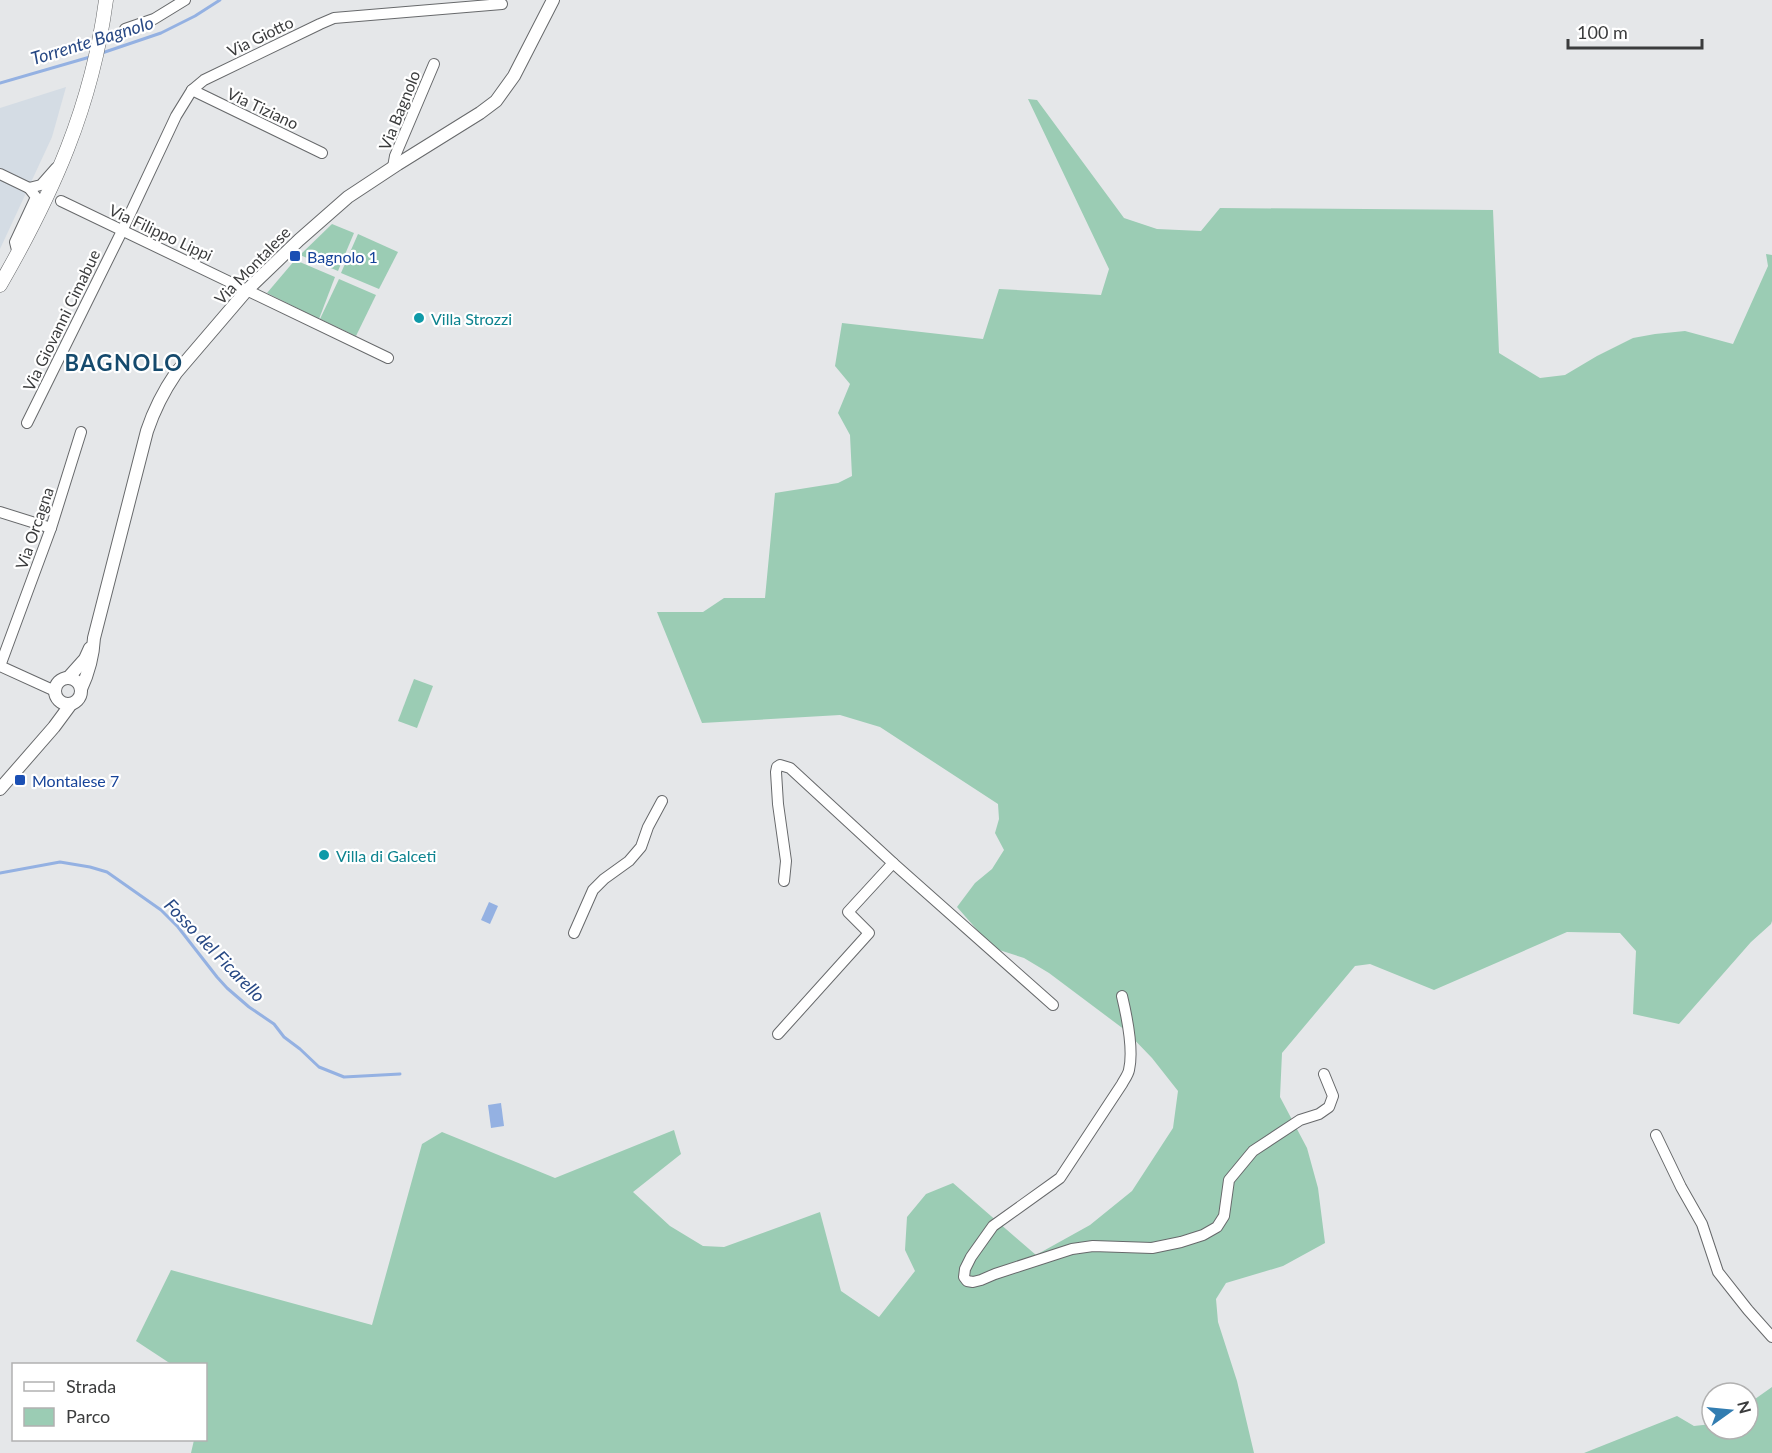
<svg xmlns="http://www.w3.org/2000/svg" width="1772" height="1453" viewBox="0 0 1772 1453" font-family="Lato,sans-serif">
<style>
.built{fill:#d4dce4}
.green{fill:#9bccb4}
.water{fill:#94b1e2}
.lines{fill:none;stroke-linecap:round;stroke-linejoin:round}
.stream{stroke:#94b1e2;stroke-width:3}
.minor-casing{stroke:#67696b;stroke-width:12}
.tertiary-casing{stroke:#67696b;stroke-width:14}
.secondary-casing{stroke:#67696b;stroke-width:15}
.minor{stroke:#fff;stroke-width:10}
.tertiary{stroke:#fff;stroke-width:12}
.secondary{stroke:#fff;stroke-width:14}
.transit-dot{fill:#1a4fb4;stroke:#fff;stroke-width:2}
.culture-dot{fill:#0f9aa8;stroke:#fff;stroke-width:2}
.labels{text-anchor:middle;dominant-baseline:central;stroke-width:4.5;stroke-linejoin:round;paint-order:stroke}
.street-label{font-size:16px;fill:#3b3c3d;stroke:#fff}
.transit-label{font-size:16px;fill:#164399;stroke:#fff;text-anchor:start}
.culture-label{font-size:16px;fill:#0d838f;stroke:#fff;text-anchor:start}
.water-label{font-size:18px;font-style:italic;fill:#274884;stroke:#fff}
.district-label{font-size:22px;font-weight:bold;letter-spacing:1.5px;fill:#154a6d;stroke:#fff}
</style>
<rect width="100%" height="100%" fill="#e5e7e9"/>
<polygon class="built" points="66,87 52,137 0,249 0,108"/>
<g class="green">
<polygon points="1028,99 1037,100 1124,218 1157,229 1201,231 1220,208 1493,210 1499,353 1540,378 1565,375 1597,356 1633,338 1655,334 1685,331 1733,344 1768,266 1766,254 1772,255 1772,921 1771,924 1751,942 1679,1024 1633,1014 1636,951 1620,933 1567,932 1434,990 1370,964 1355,966 1282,1053 1280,1097 1307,1148 1318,1188 1325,1243 1283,1266 1226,1283 1216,1299 1218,1322 1237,1381 1254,1453 191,1453 194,1440 206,1440 206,1364 171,1364 136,1341 171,1270 372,1325 422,1144 442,1132 555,1178 674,1130 681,1154 633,1192 670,1226 703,1246 724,1247 820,1212 841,1291 879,1317 915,1271 905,1250 907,1217 926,1194 953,1183 1036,1255 1090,1225 1132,1191 1173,1128 1178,1091 1152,1058 1125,1030 1049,973 1024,958 993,948 957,907 975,883 992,869 1004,850 995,833 999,819 998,804 880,727 840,715 702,723 657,612 703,612 724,598 765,598 775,493 838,483 852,476 850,435 838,413 850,384 835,366 842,323 983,339 999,289 1101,295 1109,269"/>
<polygon points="332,224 354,233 338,271 300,255"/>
<polygon points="358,234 398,252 379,289 341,273"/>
<polygon points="295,260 335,277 319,319 267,293"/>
<polygon points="339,279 376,295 356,336 320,319"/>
<polygon points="414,679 433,686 417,728 398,721"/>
<polygon points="1772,1387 1772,1453 1584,1453 1677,1416 1694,1426 1712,1424 1712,1429 1748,1429 1748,1404"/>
</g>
<g class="water">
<polygon points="489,902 498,906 490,924 481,920"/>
<polygon points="501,1103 504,1126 491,1128 488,1105"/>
</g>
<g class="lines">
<g class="stream">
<polyline points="102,53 161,33 195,16 220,0"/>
<polyline points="0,83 90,57"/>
<polyline points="0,873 60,862 90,867 107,872 161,910 178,927 217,977 227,988 249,1007 274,1024 284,1037 300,1049 319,1067 344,1077 400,1074"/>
</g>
<defs>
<g id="minor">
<polyline points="125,29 154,19 185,0"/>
<polyline points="192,90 322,153"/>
<polyline points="393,167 395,156 434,64"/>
<polyline points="0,174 29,188 36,197 15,242 18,254"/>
<polyline points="29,188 41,185 56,168"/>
<polyline points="61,201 388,358"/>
<polyline points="27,423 122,231 176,116 192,90 204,80 320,24 334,18 502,4"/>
<polyline points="0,512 51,528"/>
<polyline points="0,666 51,528 81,432"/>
<polyline points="0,666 55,691"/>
<polyline points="893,863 1053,1005"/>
<polyline points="574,933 593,890 604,879 629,861 641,847 648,827 662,801"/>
<path d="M1122 996C1127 1017 1134 1049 1129 1070 1128 1075 1124 1080 1122 1084L1060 1178 993 1226 971 1257 965 1269 964 1277 967 1281 973 1282 981 1280 995 1274 1072 1249 1093 1246 1152 1248 1181 1242 1203 1235 1217 1227 1224 1216 1229 1180 1253 1151 1300 1120 1319 1114 1329 1107 1333 1096 1324 1074"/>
<polyline points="778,1034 869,933 848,912 893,863 790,768 780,765 777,767 776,772 778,804 786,861 784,881"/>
<polyline points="1656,1135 1681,1187 1702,1224 1718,1272 1748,1310 1772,1337"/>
</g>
<g id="tertiary">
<circle cx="68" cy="691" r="13"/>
<polyline points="68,678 85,659 90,648"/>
<path d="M81 689C89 672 93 657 94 638L147 431C154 410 163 392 176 373L247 290 299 240 348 197 398 164 480 113 496 101 514 76 553 0"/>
<polyline points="0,789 54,727 71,704"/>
</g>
<path id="secondary" d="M0 285C53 193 92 106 106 0"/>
</defs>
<use href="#minor" class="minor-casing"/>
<use href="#tertiary" class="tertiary-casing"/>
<use href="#secondary" class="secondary-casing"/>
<use href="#minor" class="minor"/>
<use href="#tertiary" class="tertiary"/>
<use href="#secondary" class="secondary"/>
</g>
<g class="transit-dot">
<rect x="289" y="250" width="12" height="12" rx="3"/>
<rect x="14" y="774" width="12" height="12" rx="3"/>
</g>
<g class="culture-dot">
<circle cx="419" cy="318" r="6"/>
<circle cx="324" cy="855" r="6"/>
</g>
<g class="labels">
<g class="street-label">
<text transform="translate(260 36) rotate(-26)">Via Giotto</text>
<text transform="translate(263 108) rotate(25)">Via Tiziano</text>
<text transform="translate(399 110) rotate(-68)">Via Bagnolo</text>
<text transform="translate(161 232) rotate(25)">Via Filippo Lippi</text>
<text transform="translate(252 265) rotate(-46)">Via Montalese</text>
<text transform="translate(61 320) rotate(-64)">Via Giovanni Cimabue</text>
<text transform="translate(34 528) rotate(-71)">Via Orcagna</text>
</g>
<g class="transit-label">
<text x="307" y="256">Bagnolo 1</text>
<text x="32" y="780">Montalese 7</text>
</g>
<g class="culture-label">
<text x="431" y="318">Villa Strozzi</text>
<text x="336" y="855">Villa di Galceti</text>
</g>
<g class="water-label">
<text transform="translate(92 40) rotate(-17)">Torrente Bagnolo</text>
<text transform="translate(215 950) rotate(46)">Fosso del Ficarello</text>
</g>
<g class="district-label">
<text x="124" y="362">BAGNOLO</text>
</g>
</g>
<rect x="12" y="1363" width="195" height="78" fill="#ffffff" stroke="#b1b1b1" stroke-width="1.5"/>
<rect x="24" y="1382" width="30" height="9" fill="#ffffff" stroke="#b1b1b1" stroke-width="1.5"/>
<text x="66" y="1393" font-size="18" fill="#3b3c3d">Strada</text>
<rect x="24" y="1408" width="30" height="18" fill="#9bccb4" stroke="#b1b1b1" stroke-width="1.5"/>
<text x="66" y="1423" font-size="18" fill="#3b3c3d">Parco</text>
<g transform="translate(1730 1411) rotate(75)"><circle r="28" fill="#ffffff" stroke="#b1b1b1" stroke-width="1.5"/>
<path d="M0-4.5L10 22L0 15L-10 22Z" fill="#327db1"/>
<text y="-9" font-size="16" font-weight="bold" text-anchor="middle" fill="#3b3c3d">N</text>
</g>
<path d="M1568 39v9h134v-9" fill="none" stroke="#3b3c3d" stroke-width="3"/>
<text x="1577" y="39" font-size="18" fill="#3b3c3d" stroke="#ffffff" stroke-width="4.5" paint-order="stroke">100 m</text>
</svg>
